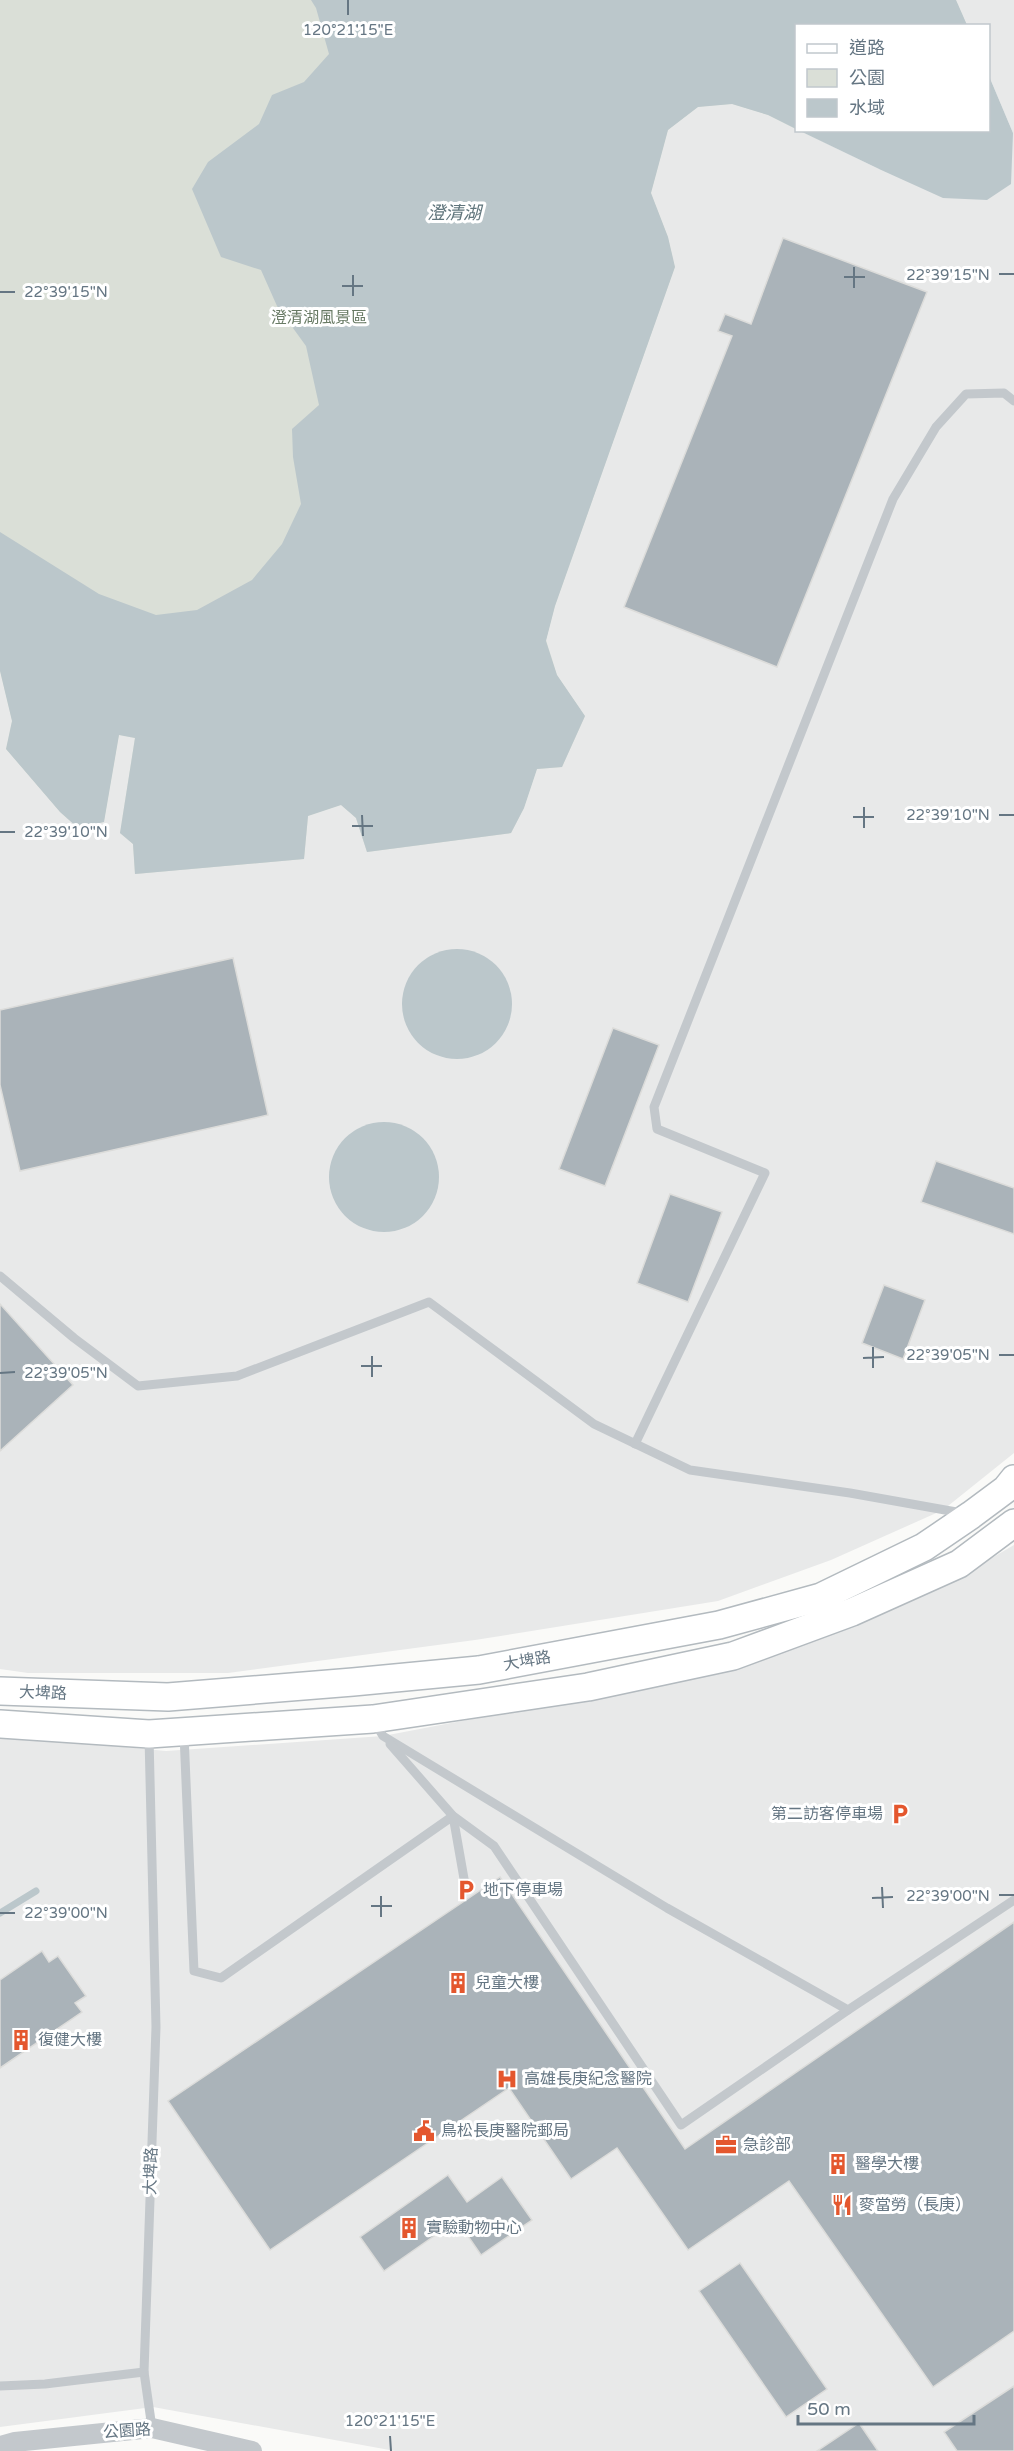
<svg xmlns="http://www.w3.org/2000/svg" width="1014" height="2451" viewBox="0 0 1014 2451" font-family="'Varela Round','Noto Sans TC',sans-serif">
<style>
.built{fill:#e8e9e9}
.green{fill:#dadfd7}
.water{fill:#bbc7cb}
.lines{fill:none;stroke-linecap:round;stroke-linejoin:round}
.stream{stroke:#bbc7cb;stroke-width:7}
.building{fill:#aab3b9;stroke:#dcdcda;stroke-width:1.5}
.secondary-casing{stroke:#b3babf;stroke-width:30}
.lane{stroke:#c3c8cc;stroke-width:9}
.street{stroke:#c3c8cc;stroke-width:20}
.secondary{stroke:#fff;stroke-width:27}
.ticks{fill:none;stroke:#657683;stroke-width:2}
.labels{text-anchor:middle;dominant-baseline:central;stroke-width:6;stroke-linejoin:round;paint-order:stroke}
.park-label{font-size:16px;fill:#687a64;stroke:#fff}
.street-label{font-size:16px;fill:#657683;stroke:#fff}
.poi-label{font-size:16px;fill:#657683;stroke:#fff;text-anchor:start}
.water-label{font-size:18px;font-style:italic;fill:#60757c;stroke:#fff}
.ticks-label{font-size:15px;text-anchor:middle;fill:#657683;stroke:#fff;stroke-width:6;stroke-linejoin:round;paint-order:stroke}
</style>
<rect width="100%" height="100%" fill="#fafaf8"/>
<g class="built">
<polygon points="956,0 1014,0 1014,1453 943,1510 831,1560 718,1601 475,1640 228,1673 28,1673 0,1669 0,671 12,721 6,749 60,812 78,828 104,822 119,735 136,738 120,833 308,816 341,805 356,818 524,808 537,769 585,716 557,675 546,641 555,606 675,267 668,237 651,193 668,130 698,107 732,104 768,115 879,169 1013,133 989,76 988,26 967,25"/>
<polygon points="1014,1545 1014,2451 395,2451 153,2407 0,2427 0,1735 166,1751 383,1736 739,1668 966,1573"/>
</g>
<polygon class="green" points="0,0 956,0 967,25 796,26 796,129 768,115 732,104 698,107 668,130 651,193 668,237 675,267 555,606 546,640 557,675 585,716 562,767 537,769 524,808 511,833 367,852 356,818 341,805 308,816 304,859 135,874 133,844 120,833 135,738 119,735 104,822 78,828 60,812 6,749 12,721 0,671"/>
<g class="water">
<polygon points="311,0 956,0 967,25 796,26 796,129 768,115 732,104 698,107 668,130 651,193 668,237 675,267 555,606 546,641 557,675 585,716 562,767 537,769 524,808 511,833 367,852 356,818 341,805 308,816 304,859 135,874 133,844 120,833 135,738 119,735 104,822 78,828 60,812 6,749 12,721 0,671 0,532 99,594 156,615 197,610 252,580 282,544 301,504 293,457 292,429 319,405 306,346 277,306 261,270 221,257 192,189 208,162 259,124 272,95 304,82 329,54 316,8"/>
<polygon points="989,76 1013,133 1011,184 987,200 943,198 879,169 800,131 988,130"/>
<circle cx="457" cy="1004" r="55"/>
<circle cx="384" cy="1177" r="55"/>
</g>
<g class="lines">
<polyline class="stream" points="0,1913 36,1891"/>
</g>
<g class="building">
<polygon points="783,238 927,292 777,667 624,607 732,336 718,331 725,314 751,324"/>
<polygon points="233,958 268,1115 20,1171 0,1085 0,1010"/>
<polygon points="613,1028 659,1045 605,1186 559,1169"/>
<polygon points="936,1161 1014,1188 1014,1234 921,1202"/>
<polygon points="670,1194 722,1212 688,1302 637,1283"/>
<polygon points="884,1285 925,1300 903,1359 862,1343"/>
<polygon points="0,1304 73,1385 0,1451"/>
<polygon points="500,1877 685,2149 1014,1922 1014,2331 933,2387 789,2181 688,2250 617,2148 571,2179 509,2088 270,2250 168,2101"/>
<polygon points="42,1951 49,1962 58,1956 86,1996 75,2003 82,2012 0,2068 0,1980"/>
<polygon points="448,2175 467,2202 502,2177 532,2220 481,2255 457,2220 384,2271 360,2237"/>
<polygon points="740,2263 827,2389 786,2417 699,2291"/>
<polygon points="1014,2386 1014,2451 957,2451 944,2432"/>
<polygon points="859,2423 878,2451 817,2451"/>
</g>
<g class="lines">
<defs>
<g id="secondary">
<polyline points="0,1691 168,1697 353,1682 479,1670 719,1625 821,1597 924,1547 971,1515 1006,1489 1014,1479"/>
<polyline points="0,1724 149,1734 373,1719 588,1687 733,1656 852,1612 959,1564 1014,1523"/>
</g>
</defs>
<use href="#secondary" class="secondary-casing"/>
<g class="lane">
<polyline points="0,1276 74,1338 138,1386 237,1376 429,1302 594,1424 690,1470 850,1493 962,1513"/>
<polyline points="635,1444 765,1173 657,1129 654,1107 893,499 936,427 966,394 1004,393 1014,401"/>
<polyline points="374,1721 383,1736 667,1908 848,2010 1014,1900"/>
<polyline points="184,1734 194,1971 221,1978 453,1816 466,1890"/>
<polyline points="149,1737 156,2027 144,2372 152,2428"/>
<polyline points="390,1744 453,1816 494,1846 681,2125 848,2010"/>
<polyline points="0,2386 45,2384 144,2372"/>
</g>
<polyline class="street" points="0,2446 15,2442 152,2428 252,2451"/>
<use href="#secondary" class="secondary"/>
</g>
<path class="ticks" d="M348 0V15M854 267V288M999 274H1014M353 275V296M844 277H865M342 286H363M0 292H15M864 807V828M362 815 363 836M999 815H1014M853 817H874M352 826H373M0 832H15M873 1347V1368M999 1355H1014M372 1356V1377M863 1358 884 1357M361 1366H382M0 1373 15 1372M882 1887 883 1908M999 1895H1014M381 1896V1917M872 1898 893 1897M371 1906H392M0 1913H15M390 2436 391 2451"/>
<defs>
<symbol id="parking-bare" viewBox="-9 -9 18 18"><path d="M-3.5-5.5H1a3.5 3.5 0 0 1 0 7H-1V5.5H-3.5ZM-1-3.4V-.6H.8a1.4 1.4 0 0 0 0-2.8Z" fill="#e4572e" stroke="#fff" stroke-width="2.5" paint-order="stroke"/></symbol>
<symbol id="building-bare" viewBox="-9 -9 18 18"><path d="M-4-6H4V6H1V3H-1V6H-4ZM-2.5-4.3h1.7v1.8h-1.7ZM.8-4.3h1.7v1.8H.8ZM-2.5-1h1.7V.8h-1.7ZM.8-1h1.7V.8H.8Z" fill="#e4572e" stroke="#fff" stroke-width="2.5" paint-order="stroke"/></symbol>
<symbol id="hospital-bare" viewBox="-9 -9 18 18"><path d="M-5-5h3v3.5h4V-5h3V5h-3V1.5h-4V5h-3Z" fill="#e4572e" stroke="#fff" stroke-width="2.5" paint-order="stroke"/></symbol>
<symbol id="civic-bare" viewBox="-9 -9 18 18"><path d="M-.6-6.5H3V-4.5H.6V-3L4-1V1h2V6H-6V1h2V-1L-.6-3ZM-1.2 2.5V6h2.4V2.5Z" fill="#e4572e" stroke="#fff" stroke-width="2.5" paint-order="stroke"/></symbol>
<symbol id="office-bare" viewBox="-9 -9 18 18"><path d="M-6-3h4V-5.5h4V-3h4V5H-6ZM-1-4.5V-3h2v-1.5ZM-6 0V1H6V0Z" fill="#e4572e" stroke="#fff" stroke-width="2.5" paint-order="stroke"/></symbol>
<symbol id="restaurant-bare" viewBox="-9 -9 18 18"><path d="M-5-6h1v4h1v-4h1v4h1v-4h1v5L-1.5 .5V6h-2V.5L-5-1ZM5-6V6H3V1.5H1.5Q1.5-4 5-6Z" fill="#e4572e" stroke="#fff" stroke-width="2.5" paint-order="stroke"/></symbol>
</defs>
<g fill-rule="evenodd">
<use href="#parking-bare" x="885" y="1799" width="30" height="30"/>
<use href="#parking-bare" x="451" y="1875" width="30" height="30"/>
<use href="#building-bare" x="443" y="1968" width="30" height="30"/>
<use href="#building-bare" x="6" y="2025" width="30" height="30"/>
<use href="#hospital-bare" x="492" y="2064" width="30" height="30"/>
<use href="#civic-bare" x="409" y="2116" width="30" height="30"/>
<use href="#office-bare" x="711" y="2130" width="30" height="30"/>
<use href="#building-bare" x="823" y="2149" width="30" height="30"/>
<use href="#restaurant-bare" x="827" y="2190" width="30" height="30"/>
<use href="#building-bare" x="394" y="2213" width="30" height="30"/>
</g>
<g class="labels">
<g class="park-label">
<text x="319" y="318">澄清湖風景區</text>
</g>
<g class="street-label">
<text transform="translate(527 1661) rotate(-10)">大埤路</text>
<text transform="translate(43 1693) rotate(2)">大埤路</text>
<text transform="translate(151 2171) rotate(-88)">大埤路</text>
<text transform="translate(127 2431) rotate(-4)">公園路</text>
</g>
<g class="poi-label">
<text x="883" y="1814" text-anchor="end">第二訪客停車場</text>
<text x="483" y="1890">地下停車場</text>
<text x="475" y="1983">兒童大樓</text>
<text x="38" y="2040">復健大樓</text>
<text x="524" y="2079">高雄長庚紀念醫院</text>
<text x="441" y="2131">鳥松長庚醫院郵局</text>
<text x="743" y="2145">急診部</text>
<text x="855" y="2164">醫學大樓</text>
<text x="859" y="2205">麥當勞（長庚）</text>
<text x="426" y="2228">實驗動物中心</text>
</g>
<g class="water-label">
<text x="454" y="213">澄清湖</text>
</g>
</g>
<g class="ticks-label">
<text x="348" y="35">120°21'15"E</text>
<text x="948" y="280">22°39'15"N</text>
<text x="66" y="297">22°39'15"N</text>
<text x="948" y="820">22°39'10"N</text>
<text x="66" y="837">22°39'10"N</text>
<text x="948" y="1360">22°39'05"N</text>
<text x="66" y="1378">22°39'05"N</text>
<text x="948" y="1901">22°39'00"N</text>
<text x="66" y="1918">22°39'00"N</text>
<text x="390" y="2426">120°21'15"E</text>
</g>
<rect x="795" y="24" width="195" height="108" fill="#ffffff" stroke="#c1c8cd" stroke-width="1.5"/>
<rect x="807" y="44" width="30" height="9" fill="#ffffff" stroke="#c1c8cd" stroke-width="1.5"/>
<text x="849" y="54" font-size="18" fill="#657683">道路</text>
<rect x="807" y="69" width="30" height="18" fill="#dadfd7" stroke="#c1c8cd" stroke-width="1.5"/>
<text x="849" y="84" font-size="18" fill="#657683">公園</text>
<rect x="807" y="99" width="30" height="18" fill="#bbc7cb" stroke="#c1c8cd" stroke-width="1.5"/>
<text x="849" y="114" font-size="18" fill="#657683">水域</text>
<path d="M798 2415v9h176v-9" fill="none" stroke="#657683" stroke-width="3"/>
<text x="807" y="2415" font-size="18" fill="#657683" stroke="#ffffff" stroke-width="4.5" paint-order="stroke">50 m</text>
</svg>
